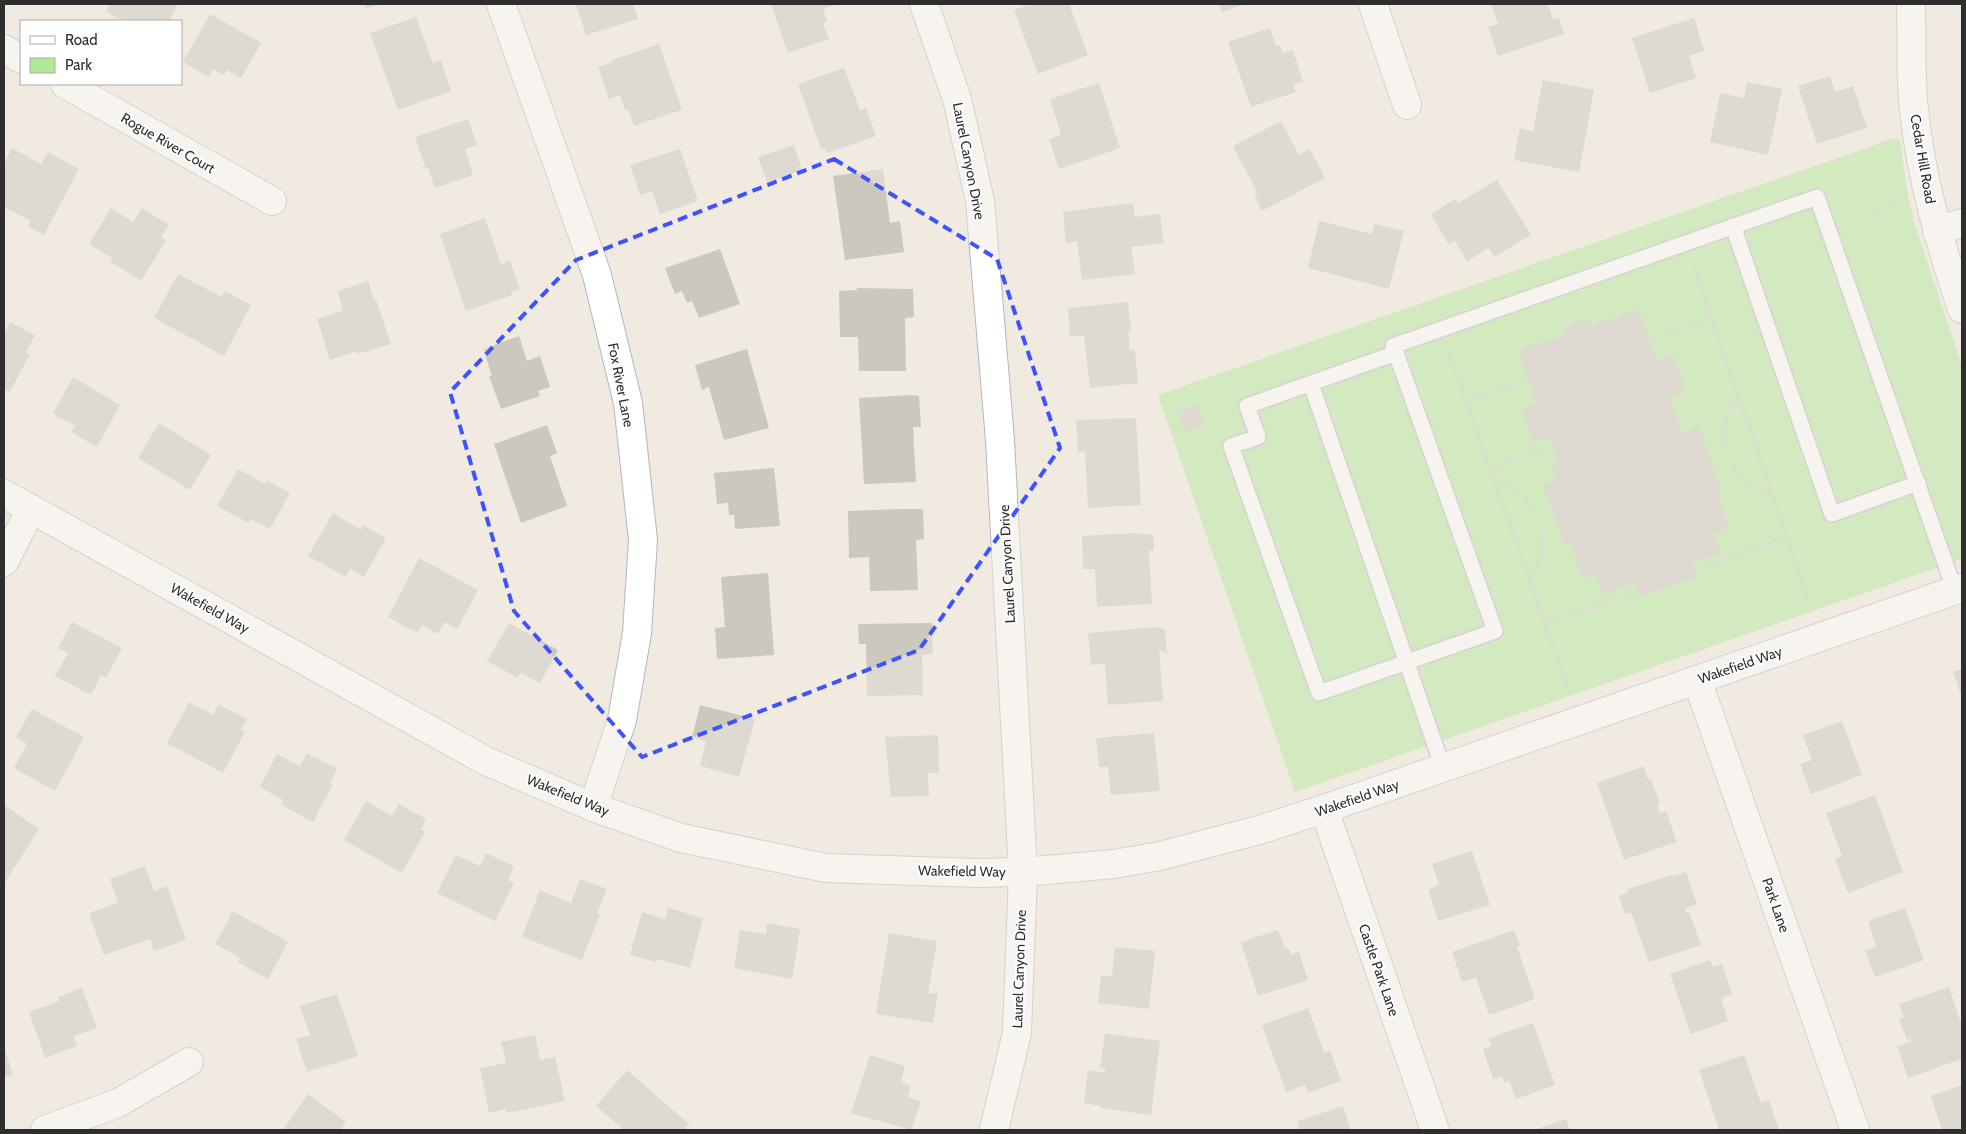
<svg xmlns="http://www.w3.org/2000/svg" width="1966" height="1134" viewBox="0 0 1966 1134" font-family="Cabin,sans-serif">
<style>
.green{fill:#afe999}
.building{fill:#cbc8be}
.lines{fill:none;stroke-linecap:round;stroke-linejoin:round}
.lane-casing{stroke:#b4b5c2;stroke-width:18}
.street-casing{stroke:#b4b5c2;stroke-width:30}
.path{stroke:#c9c9c9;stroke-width:3;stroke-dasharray:4 2.5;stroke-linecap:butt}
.lane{stroke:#fff;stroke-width:15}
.street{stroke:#fff;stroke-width:28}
.marked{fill:none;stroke:#3e53ff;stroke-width:4;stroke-dasharray:10 6;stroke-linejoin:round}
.labels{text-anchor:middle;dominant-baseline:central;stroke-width:4;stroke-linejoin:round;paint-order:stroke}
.street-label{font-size:14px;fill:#2e2e2e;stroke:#fff}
</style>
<rect width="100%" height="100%" fill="#f0eae0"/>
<polygon class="green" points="1892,139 1900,139 1907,191 1914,222 1962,366 1962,559 1295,792 1158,395"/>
<g class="building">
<polygon points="110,4 178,4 169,21 124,21 106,12"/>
<polygon points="364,4 380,4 366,9"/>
<polygon points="579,4 633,4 638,19 586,35 576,5"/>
<polygon points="771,4 838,4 823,9 827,21 823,23 829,39 788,53"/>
<polygon points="1030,4 1069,4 1088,55 1038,74 1014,10"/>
<polygon points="1219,4 1246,4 1222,12"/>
<polygon points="1491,4 1548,4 1553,20 1559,18 1564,34 1498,56 1488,27 1498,24"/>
<polygon points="210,14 261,43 241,78 227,70 224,75 213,69 209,77 183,62"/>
<polygon points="416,17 433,64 441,60 451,91 398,110 370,33"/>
<polygon points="1694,18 1704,51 1689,56 1696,78 1650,93 1632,38"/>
<polygon points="1270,28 1276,46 1280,45 1283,53 1293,50 1303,81 1293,84 1296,92 1251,107 1228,42"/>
<polygon points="659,44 682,110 634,126 628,109 625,110 620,95 609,99 598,67 613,62 612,60"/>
<polygon points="844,68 860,110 866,108 876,136 827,153 825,148 821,149 798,84"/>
<polygon points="1830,76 1835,92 1853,86 1867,128 1817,144 1798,86"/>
<polygon points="1543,80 1594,90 1579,172 1514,160 1520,128 1533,131"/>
<polygon points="1747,82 1782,89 1768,155 1710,142 1720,93 1744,98"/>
<polygon points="1099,83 1120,148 1059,169 1049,139 1061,135 1050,99"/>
<polygon points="468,119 477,145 465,149 473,175 435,188 428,168 426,169 415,137"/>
<polygon points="1281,121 1299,155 1310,149 1325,178 1262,211 1254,194 1257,192 1233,146"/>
<polygon points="794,145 802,170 767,182 758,157"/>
<polygon points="12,148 41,164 48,152 79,169 44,235 28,226 31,221 4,207 4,163"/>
<polygon points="680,149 698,201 660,214 652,191 640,195 630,165"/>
<polygon points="883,169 890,223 900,221 904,252 845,260 833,176"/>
<polygon points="1497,180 1531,235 1494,257 1489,248 1467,261 1455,241 1449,245 1431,214 1455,199 1458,203"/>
<polygon points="1133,203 1135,217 1160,214 1164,243 1131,247 1135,274 1082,280 1077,241 1066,243 1063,212"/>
<polygon points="111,208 133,222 142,208 169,225 161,237 166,240 141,281 110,261 112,258 89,244"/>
<polygon points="485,218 501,264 510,261 520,289 511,292 512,295 466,311 440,234"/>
<polygon points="1319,221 1372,234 1374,224 1404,231 1389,289 1308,268"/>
<polygon points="720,249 740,304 699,318 692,301 687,303 682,291 675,294 665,268"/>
<polygon points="178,274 222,297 225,291 251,305 224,356 154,318"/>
<polygon points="368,281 374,300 376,299 391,344 357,354 357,351 330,360 317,319 343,311 338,291"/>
<polygon points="857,288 913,289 914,317 905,318 906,371 859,371 858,337 840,337 839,291 857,290"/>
<polygon points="1128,302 1131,331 1128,331 1130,350 1135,350 1138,383 1090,388 1084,335 1070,337 1068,308"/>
<polygon points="1639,309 1657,361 1673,355 1686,391 1669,397 1682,433 1699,426 1721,490 1717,491 1729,528 1714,533 1721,553 1693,562 1697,577 1639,597 1634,583 1602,595 1596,575 1583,579 1570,543 1564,545 1543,484 1556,480 1551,463 1557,461 1549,437 1533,443 1521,408 1536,403 1518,350 1565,335 1562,328 1590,318 1592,326"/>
<polygon points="10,322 35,335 26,352 30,354 10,392 6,390 4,394 4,334"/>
<polygon points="519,336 527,361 540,356 550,387 538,391 540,396 501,409 489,376 492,376 483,349"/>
<polygon points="747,349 769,428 724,440 709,387 702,390 695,365"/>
<polygon points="73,377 120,405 97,447 71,432 75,426 53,414"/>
<polygon points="911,395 919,396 921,427 913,427 916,482 864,484 859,398"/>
<polygon points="1197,404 1204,425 1184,432 1177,411"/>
<polygon points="1136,418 1141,505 1088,508 1085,451 1078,452 1076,420"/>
<polygon points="159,423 211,455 190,490 138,458"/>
<polygon points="547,425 557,453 550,456 567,506 521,523 494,444"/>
<polygon points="774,468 780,526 735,529 734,515 729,515 728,503 717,504 714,473"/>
<polygon points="238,469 265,484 267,480 290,493 270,529 251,519 249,523 217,506"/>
<polygon points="901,509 923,509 924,539 916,540 918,590 870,591 869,557 849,558 848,511"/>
<polygon points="333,513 361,530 363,525 386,538 364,577 350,569 346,577 308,556"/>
<polygon points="1134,533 1154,535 1154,550 1149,551 1152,604 1097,607 1095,569 1083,569 1082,536"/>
<polygon points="419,558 478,590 457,629 445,622 438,634 422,625 417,633 388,617"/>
<polygon points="768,573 774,655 717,659 715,628 725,627 721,577"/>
<polygon points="72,622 122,648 106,678 101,675 91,695 55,676 68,653 58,648"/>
<polygon points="509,623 558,650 540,683 520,673 518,678 487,661"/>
<polygon points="932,623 933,654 922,655 923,695 867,696 866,644 859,644 858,624"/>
<polygon points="1156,627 1165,630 1167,653 1159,650 1163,701 1108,705 1105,664 1091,665 1088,633"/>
<polygon points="1962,669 1962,698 1953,672"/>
<polygon points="189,702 213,715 218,704 247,719 241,730 245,732 223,773 167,743"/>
<polygon points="700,705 755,719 739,777 700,766 706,741 692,738"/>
<polygon points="32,709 84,737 55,791 14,768 27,744 16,737"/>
<polygon points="1842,721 1862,775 1811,794 1800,764 1812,760 1803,735"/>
<polygon points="1154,733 1160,791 1111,795 1108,767 1099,767 1096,738"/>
<polygon points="938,735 939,773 928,773 929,796 891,797 885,737"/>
<polygon points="307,753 337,769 330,783 333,784 313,822 281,805 283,800 260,787 277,754 300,766"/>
<polygon points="1644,766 1648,780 1651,779 1660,804 1657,805 1660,813 1666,811 1677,842 1624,860 1597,783"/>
<polygon points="1875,795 1903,872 1848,893 1835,859 1842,856 1826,813"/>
<polygon points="366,801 392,816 399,804 426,819 421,829 425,832 402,873 344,840"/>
<polygon points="4,805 39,829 4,884"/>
<polygon points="1472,851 1490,905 1438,921 1428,889 1439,885 1432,864"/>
<polygon points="486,853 514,866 508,880 514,883 495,921 437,893 456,855 480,866"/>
<polygon points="145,866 154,891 167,886 186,940 154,951 150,939 104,955 89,913 118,903 110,879"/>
<polygon points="1686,872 1697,904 1685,908 1686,913 1689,912 1701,945 1649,962 1631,912 1625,914 1619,896 1629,892 1628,889 1672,875 1672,876"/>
<polygon points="580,879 607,889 597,913 600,914 582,960 522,937 540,890 571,903"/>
<polygon points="668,908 703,918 690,968 657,959 656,962 630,955 642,912 665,919"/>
<polygon points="1905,908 1924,960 1875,977 1865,950 1876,947 1868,921"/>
<polygon points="233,911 288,942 268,979 238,962 240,958 215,944"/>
<polygon points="767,923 800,929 792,979 734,968 740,930 766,934"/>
<polygon points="1278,930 1285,948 1288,947 1291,955 1299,952 1308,980 1258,996 1241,942"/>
<polygon points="1514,930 1520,946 1517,947 1535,999 1489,1015 1476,978 1462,982 1452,952"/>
<polygon points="889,933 937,941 928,993 938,994 933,1023 876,1014"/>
<polygon points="1115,947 1155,951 1149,1009 1098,1003 1101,975 1112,976"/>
<polygon points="1710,960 1713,967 1722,964 1732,994 1721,998 1728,1021 1691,1034 1670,974"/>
<polygon points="1949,987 1962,1027 1962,1059 1908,1078 1897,1046 1912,1041 1911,1039 1907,1040 1899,1019 1904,1017 1899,1004"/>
<polygon points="82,988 97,1028 74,1036 77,1046 45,1058 29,1012 59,1001 58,997"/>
<polygon points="337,994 358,1056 307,1072 296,1039 310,1035 300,1006"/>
<polygon points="1308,1008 1324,1052 1330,1050 1341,1081 1308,1093 1305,1085 1286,1092 1262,1025"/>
<polygon points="1533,1023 1555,1085 1516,1099 1509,1081 1504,1083 1502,1076 1493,1079 1483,1049 1491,1046 1489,1038"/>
<polygon points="1105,1034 1110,1034 1160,1041 1151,1115 1100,1108 1100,1106 1084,1103 1088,1070 1104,1073 1106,1068 1100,1067"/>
<polygon points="535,1035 540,1060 555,1057 565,1101 507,1113 506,1109 489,1113 480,1068 506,1063 501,1042"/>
<polygon points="4,1048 13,1074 4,1078"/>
<polygon points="870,1055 905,1066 901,1082 911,1086 908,1097 921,1101 911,1130 851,1113"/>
<polygon points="1744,1055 1761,1103 1769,1100 1779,1130 1719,1130 1699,1070"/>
<polygon points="627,1070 689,1124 684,1130 624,1130 596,1106"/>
<polygon points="1962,1085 1962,1130 1942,1130 1931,1096"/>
<polygon points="308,1094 346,1122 340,1130 283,1130"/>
<polygon points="1343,1106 1351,1130 1300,1130 1297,1121"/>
<polygon points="1566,1119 1570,1130 1534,1130"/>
</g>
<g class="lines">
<defs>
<g id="lane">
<polyline points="1733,226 1832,514 1918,483"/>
<polygon points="1396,353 1495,631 1319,693 1231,446 1258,437 1247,406"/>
<polyline points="1396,353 1393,346 1817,197 1955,591"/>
<polyline points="1311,384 1443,768"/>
</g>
<g id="street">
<polyline points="501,4 597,275 628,403 643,540 637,633 622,720 593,807"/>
<polyline points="924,4 957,99 980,201 1000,440 1023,872 1017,1033 994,1130"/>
<polyline points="1373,4 1407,105"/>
<path d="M1911 4C1912 39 1910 75 1914 110 1921 178 1940 244 1962 309"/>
<polyline points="4,49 21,59"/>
<polyline points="65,84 272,201"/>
<polyline points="1937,231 1962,223"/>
<polyline points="4,494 486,761 593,807 681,838 826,868 978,873 1023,872 1114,864 1160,856 1259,830 1324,809 1962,588"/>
<polyline points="4,562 31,509"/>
<polyline points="1697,680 1855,1130"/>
<polyline points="1324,809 1435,1130"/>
<polyline points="45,1130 118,1103 189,1062"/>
</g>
</defs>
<use href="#lane" class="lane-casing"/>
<use href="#street" class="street-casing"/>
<g class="path">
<polyline points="1872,211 1900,203"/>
<polyline points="1694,266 1809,603"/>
<polyline points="1652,338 1712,317"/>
<polyline points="1448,350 1567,687"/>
<polyline points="1466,401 1526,380"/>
<path d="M1726 445C1719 429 1728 411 1739 399"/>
<path d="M1733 464C1739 481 1755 489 1771 492"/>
<polyline points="1490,469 1549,448"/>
<path d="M1496 485C1511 483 1528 498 1535 511"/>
<polyline points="1699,569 1786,536"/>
<path d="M1529 578C1542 566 1542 547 1541 530"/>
<polyline points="1545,624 1632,592"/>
</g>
<use href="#lane" class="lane"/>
<use href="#street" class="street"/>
</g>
<path d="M0 0H1966V1134H0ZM834 159 997 259 1060 448 919 650 642 757 514 611 450 392 576 260Z" fill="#f0eae0" fill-opacity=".55" fill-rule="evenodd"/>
<path class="marked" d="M834 159 997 259 1060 448 919 650 642 757 514 611 450 392 576 260Z"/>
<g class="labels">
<g class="street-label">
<text transform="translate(168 143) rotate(30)">Rogue River Court</text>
<text transform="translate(1923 159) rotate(80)">Cedar Hill Road</text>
<text transform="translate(969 161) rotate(79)">Laurel Canyon Drive</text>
<text transform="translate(621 385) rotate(79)">Fox River Lane</text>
<text transform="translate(1007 564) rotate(-93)">Laurel Canyon Drive</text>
<text transform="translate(210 608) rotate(29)">Wakefield Way</text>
<text transform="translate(1740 665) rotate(-19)">Wakefield Way</text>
<text transform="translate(568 795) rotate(22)">Wakefield Way</text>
<text transform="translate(1357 798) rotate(-19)">Wakefield Way</text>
<text transform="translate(962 871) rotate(1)">Wakefield Way</text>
<text transform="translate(1776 905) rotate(71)">Park Lane</text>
<text transform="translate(1019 969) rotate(-88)">Laurel Canyon Drive</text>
<text transform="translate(1379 970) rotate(71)">Castle Park Lane</text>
</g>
</g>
<rect width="1966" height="1134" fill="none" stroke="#2e2e2e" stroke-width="10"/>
<rect x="20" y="20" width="162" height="65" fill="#ffffff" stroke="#ababab"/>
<rect x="30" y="36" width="25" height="8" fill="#ffffff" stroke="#ababab"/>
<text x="65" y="45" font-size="15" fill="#2e2e2e">Road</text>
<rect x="30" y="58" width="25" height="15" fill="#afe999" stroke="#ababab"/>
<text x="65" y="70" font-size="15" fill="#2e2e2e">Park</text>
</svg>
